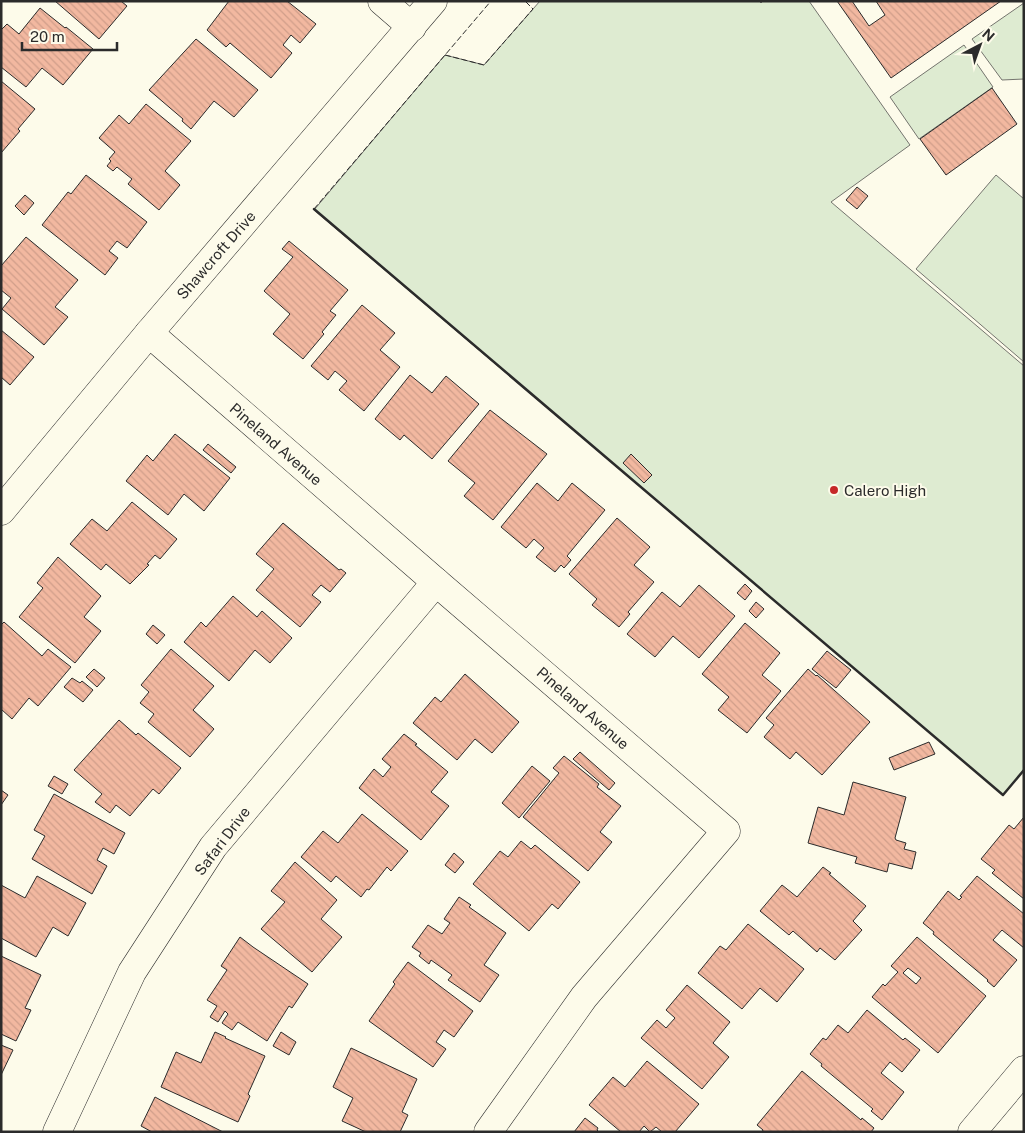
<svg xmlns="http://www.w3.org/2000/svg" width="1025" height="1133" viewBox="0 0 1025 1133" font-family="'Public Sans',sans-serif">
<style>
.grass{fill:#deebd1;stroke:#74746e}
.building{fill:url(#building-back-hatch);stroke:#2b2b2b;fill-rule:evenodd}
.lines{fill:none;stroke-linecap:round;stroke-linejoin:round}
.minor-casing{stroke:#2b2b2b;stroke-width:29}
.minor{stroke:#fdfbea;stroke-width:28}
.fence{stroke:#2b2b2b;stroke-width:1;stroke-dasharray:6 2.5;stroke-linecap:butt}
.wall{stroke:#2b2b2b;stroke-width:2.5}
.poi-dot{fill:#c62828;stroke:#fdfbea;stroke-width:2}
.labels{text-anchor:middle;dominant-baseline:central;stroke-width:4;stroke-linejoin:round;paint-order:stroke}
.street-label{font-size:15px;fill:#2b2b2b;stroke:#fdfbea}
.poi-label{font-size:15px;fill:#2b2b2b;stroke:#fdfbea;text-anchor:start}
</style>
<defs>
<pattern id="building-back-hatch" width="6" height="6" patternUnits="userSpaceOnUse" patternTransform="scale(1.25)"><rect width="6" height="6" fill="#f2b8a0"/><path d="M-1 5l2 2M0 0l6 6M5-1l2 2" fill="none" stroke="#d09e8a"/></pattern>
</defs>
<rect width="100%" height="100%" fill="#fdfbea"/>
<g class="grass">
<polygon points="540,1 759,1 761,3 763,1 809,1 910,145 831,202 1024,366 1024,770 1003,795 314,210 445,55 484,65"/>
<polygon points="1024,3 1024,79 1002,80 972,39"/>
<polygon points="964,45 993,87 919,139 890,97"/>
<polygon points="996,175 1024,199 1024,362 916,269"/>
</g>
<g class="building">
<polygon points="55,1 121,1 127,6 99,39"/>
<polygon points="229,1 287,1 316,24 300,43 291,35 283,45 292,53 271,78 230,43 226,47 207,30"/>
<polygon points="837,1 852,1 869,26 885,15 876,1 1001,1 891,78"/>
<polygon points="40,8 65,28 66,27 93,49 63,85 42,68 26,87 1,67 1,30 7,24 19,34"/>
<polygon points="196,39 258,90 234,117 214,101 191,129 182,121 183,119 149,90"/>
<polygon points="1,81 35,109 18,129 20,131 1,153"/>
<polygon points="992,88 1017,124 946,175 920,139"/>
<polygon points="146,104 191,141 165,171 180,185 159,210 128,184 132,179 117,167 113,171 107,166 111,161 109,159 115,152 99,138 119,115 129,124"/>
<polygon points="86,175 147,222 127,248 117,241 109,251 118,258 105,275 42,225 68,192 71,194"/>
<polygon points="857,187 868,196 857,209 846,200"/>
<polygon points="25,195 34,203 24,215 15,206"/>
<polygon points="26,237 78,280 55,307 68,317 44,345 2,309 11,298 1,290 1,266"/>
<polygon points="289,241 348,290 330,311 336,315 322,332 324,334 303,359 273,334 290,314 264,291 293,257 282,249"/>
<polygon points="362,305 395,333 380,350 400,367 364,411 339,390 347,381 335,371 328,380 311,366"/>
<polygon points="1,330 34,357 10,385 1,377"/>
<polygon points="410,375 432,393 446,376 479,404 432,459 404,435 400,440 375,419"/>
<polygon points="490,410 547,454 493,520 464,496 475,483 448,461"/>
<polygon points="175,434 230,478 204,511 184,494 168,515 126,481 147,455 153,461"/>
<polygon points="208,444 236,467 231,473 203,450"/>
<polygon points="631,454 652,475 644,483 623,463"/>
<polygon points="537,483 558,501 572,483 605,510 567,556 571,560 564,568 561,565 555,572 536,557 544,548 534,539 526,548 501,527"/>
<polygon points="132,502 177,539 160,559 155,555 147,564 149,565 130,584 106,564 101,570 70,544 92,519 107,531"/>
<polygon points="617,518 650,547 634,565 654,582 628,612 630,614 619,627 592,605 597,599 569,574"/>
<polygon points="283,523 339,570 341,569 346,573 330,592 321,585 312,595 321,602 300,627 256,590 274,569 256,554"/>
<polygon points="58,557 101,596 84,617 101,631 75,663 19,617 43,588 37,583"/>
<polygon points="745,584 752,591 745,600 737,593"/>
<polygon points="699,585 735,616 699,658 673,636 655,657 627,634 662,592 680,607"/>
<polygon points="233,596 257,617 262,611 292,638 270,663 255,650 229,681 184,642 201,622 206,627"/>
<polygon points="756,602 764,609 756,618 749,611"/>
<polygon points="4,622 42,656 48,649 71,667 38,706 29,698 12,719 1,709 1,625"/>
<polygon points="745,623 780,653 762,675 781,691 747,733 718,710 729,697 702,674"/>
<polygon points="153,625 165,635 157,644 146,634"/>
<polygon points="171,649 214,686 193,710 214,729 190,757 148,722 154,714 140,703 149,692 141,685"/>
<polygon points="827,651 851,670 836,688 812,669"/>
<polygon points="94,669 105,678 97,687 86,677"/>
<polygon points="808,669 816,676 817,675 870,722 822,775 796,752 790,759 764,737 774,725 766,718"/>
<polygon points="465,674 519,722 492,753 475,739 457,760 413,723 435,697 441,702"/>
<polygon points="72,678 80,683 82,681 93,690 83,702 64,687"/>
<polygon points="119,720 136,735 138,733 181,768 159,794 153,789 130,816 116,805 110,813 95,802 102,794 74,770"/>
<polygon points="404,734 417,744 415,745 448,772 431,792 449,806 421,840 359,788 374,769 383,777 391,767 382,759"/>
<polygon points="929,742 935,754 894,770 889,758"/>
<polygon points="580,752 615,783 609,790 573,759"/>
<polygon points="564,756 599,784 597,787 621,806 600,832 612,842 588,871 523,817 559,773 553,768"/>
<polygon points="532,766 550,781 519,818 502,803"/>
<polygon points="54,776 68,784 62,794 48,786"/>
<polygon points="853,782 906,797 895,838 896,840 906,843 904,849 916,852 912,869 889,863 887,872 855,863 857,857 808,843 818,807 844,815"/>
<polygon points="1,790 8,795 1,805"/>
<polygon points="54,794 125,833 114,854 103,848 97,860 107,866 92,894 32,859 45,836 34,830"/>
<polygon points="362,814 408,851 391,871 387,867 369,890 367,889 361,897 336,876 331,882 301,857 323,831 338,843"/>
<polygon points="1024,817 1024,899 992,873 995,870 981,859 1009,825 1014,829"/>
<polygon points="521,841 531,849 535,845 580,882 558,909 552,904 529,931 473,884 500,851 508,857"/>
<polygon points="454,853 464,862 455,873 445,865"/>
<polygon points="295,862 337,900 321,919 342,937 312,972 261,929 285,902 271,891"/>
<polygon points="823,867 831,873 829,874 866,906 853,921 862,930 835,960 820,948 817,952 793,931 789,935 760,911 782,885 797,897"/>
<polygon points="37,876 86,903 68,936 53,927 36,957 1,938 1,885 25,898"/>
<polygon points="977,876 1024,914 1024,948 1002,930 993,940 1017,960 994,987 987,981 988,980 933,934 934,932 923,923 948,891 959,900 962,897 960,896"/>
<polygon points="459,897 471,905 469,907 506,933 484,965 499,975 480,1002 448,980 452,975 431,960 429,964 419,956 421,953 412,947 428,925 442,934 450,923 444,919"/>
<polygon points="748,924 804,969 777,1002 760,988 742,1009 698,973 720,946 726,950"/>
<polygon points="240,937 253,947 308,984 292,1008 289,1006 267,1041 238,1022 232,1030 222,1023 228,1014 225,1011 218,1022 210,1017 217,1006 207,1000 227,970 221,966"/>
<path d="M917 937 986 996 938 1053 872 997 883 984 885 986 898 972 891 966ZM908 968 921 978 916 984 903 973Z"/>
<polygon points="1,956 41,975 25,1008 31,1010 16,1041 1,1034"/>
<polygon points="408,962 473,1011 454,1037 444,1030 436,1042 446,1049 433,1067 369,1021 395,984 393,982"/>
<polygon points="687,985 730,1022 713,1043 729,1057 702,1089 641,1038 657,1020 666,1028 675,1018 666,1010"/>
<polygon points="867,1010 903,1040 905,1038 920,1050 902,1072 890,1062 881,1073 904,1092 882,1120 871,1111 873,1109 821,1066 822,1064 810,1054 823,1038 826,1040 838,1025 848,1033"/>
<polygon points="215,1032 226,1037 225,1038 265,1056 248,1094 250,1096 238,1122 161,1087 176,1052 201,1063"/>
<polygon points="281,1032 296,1042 289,1055 273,1046"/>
<polygon points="1,1045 13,1050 1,1075"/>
<polygon points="351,1048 417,1079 402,1112 408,1115 400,1132 366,1132 342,1121 353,1098 333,1087"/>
<polygon points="647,1061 699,1104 675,1132 662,1132 656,1127 650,1132 644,1126 639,1132 621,1132 589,1105 613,1077 625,1087"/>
<polygon points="802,1071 861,1120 862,1118 874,1128 871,1132 762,1132 763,1130 757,1125"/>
<polygon points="155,1097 166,1103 223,1132 152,1132 141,1126"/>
<polygon points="585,1118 598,1128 597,1130 599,1132 574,1132"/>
</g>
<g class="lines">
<defs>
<g id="minor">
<polyline points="382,1 412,27"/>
<polyline points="149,333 436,582 726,831 584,997 488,1132"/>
<polyline points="1,511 149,333 433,1"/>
<polyline points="57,1132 132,972 213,847 436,582"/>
<polyline points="972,1132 1024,1070"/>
</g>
</defs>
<use href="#minor" class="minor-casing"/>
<use href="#minor" class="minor"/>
<g class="fence">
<polyline points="445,55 484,65 533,9 525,1"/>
<polyline points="314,209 491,1"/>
</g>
<polyline class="wall" points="314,209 1003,795 1024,770"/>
</g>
<circle class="poi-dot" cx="834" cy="490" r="5"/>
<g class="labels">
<g class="street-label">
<text transform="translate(216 255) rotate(-49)">Shawcroft Drive</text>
<text transform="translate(276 444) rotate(41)">Pineland Avenue</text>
<text transform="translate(583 708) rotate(41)">Pineland Avenue</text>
<text transform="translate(222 841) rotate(-53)">Safari Drive</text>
</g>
<g class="poi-label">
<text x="844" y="490">Calero High</text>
</g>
</g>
<rect width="1025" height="1133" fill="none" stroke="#2b2b2b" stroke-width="5"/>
<g transform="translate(980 45) rotate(41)" stroke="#fdfbea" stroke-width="4" paint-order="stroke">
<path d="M0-4L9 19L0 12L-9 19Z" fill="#2b2b2b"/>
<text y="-8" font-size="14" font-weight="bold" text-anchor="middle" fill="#2b2b2b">N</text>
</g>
<path d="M22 42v8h95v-8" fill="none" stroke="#2b2b2b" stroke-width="2.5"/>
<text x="30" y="42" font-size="15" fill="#2b2b2b" stroke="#fdfbea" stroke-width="4" paint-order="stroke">20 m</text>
</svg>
